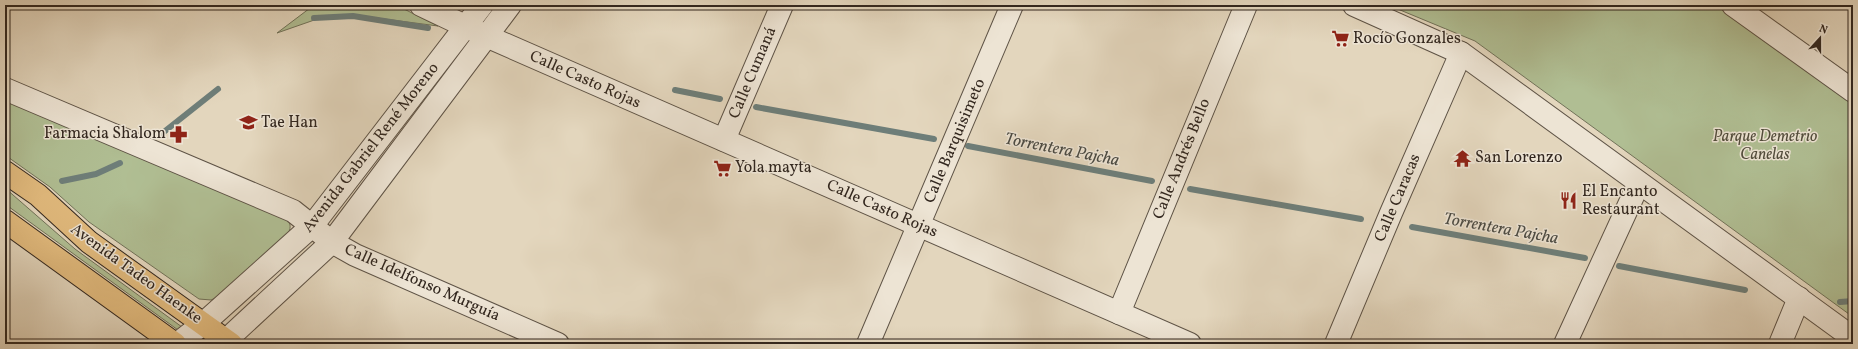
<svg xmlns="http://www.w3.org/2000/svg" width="1858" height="349" viewBox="0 0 1858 349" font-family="Vollkorn,serif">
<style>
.green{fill:#b0be93;stroke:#717259}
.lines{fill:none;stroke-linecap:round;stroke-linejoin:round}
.stream{stroke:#6e7e79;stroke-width:6}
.minor-casing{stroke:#5e5346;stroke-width:24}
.major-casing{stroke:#32271f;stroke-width:24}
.minor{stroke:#ede4d4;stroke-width:22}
.major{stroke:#e2bb7e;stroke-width:22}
.labels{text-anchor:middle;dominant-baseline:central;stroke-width:3;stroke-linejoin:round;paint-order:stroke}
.poi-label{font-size:16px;fill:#32271f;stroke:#ede4d4;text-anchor:start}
.street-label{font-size:16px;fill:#32271f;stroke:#ede4d4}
.park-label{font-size:16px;font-style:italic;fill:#524d3c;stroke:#ede4d4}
.water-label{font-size:17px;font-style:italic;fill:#4b4b44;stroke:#ede4d4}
</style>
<rect width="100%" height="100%" fill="#e3d6bd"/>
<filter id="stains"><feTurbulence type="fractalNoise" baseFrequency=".005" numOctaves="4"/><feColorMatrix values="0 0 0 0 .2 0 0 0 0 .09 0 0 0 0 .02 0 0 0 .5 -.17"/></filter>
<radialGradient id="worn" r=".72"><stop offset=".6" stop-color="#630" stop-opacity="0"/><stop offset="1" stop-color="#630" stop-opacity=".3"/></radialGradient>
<g class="green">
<polygon points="314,5 396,5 438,26 354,15 337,15 320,18 277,33"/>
<polygon points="1388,5 1720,5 1853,101 1853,317 1475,41"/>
<path d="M5 99 285 217C292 224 291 228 287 236L220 296 211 300 199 299 89 222 50 187 5 155Z"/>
<polygon points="5,188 75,249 182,327 178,330 5,204"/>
</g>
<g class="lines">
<g class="stream">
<polyline points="314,18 353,16 428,28"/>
<polyline points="675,90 720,99"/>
<polyline points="756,107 934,139"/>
<polyline points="160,135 218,89"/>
<polyline points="968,146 1152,181"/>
<polyline points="62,181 96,174 120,163"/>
<polyline points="1190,189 1361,219"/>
<polyline points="1412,227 1585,258"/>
<polyline points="1619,266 1745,290"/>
<polyline points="1840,302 1853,301"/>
</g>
<defs>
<g id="minor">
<polyline points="421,5 486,36 1190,344"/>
<polyline points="1354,5 1461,53 1853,338"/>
<polyline points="1733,5 1853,91"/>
<polyline points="5,89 293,211 332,242 355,255 558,344"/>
<polyline points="724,140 782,5"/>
<polyline points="1119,313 1246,5"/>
<polyline points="177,344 204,323 312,226 482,5"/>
<polyline points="222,344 332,242 510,5"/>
<polyline points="868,344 1012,5"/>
<polyline points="1336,344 1391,213 1461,53"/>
<polyline points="1565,344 1639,183"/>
<polyline points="1780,344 1799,298"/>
</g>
<g id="major">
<polyline points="5,172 38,195 89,242 231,344"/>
<polyline points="5,221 175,344"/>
</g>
</defs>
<use href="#minor" class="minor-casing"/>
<use href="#major" class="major-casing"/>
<use href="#minor" class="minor"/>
<use href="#major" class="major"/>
</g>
<defs>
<symbol id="supermarket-bare" viewBox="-9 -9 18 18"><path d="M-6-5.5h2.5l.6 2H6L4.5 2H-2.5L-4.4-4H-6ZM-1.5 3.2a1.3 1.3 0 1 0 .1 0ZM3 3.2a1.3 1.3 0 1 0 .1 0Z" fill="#8f2418" stroke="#ede4d4" stroke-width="2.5" paint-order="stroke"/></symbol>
<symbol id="school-bare" viewBox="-9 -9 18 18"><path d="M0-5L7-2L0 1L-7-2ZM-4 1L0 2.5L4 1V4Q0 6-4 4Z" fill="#8f2418" stroke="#ede4d4" stroke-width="2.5" paint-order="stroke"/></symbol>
<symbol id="pharmacy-bare" viewBox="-9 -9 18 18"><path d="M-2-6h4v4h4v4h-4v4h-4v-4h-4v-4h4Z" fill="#8f2418" stroke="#ede4d4" stroke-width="2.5" paint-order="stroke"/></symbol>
<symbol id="temple-bare" viewBox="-9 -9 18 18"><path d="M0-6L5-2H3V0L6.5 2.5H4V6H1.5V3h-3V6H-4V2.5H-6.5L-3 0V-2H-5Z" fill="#8f2418" stroke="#ede4d4" stroke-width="2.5" paint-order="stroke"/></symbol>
<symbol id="restaurant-bare" viewBox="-9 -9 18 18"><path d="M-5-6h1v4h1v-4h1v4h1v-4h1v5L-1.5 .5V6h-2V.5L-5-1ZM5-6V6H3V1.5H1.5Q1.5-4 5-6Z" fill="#8f2418" stroke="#ede4d4" stroke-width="2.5" paint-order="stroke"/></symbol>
</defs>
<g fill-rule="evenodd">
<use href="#supermarket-bare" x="1328" y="26" width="25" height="25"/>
<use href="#school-bare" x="236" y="110" width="25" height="25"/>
<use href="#pharmacy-bare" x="166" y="122" width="25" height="25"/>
<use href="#temple-bare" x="1450" y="146" width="25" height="25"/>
<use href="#supermarket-bare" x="710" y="156" width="25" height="25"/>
<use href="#restaurant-bare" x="1556" y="188" width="25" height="25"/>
</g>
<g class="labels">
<g class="poi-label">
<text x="1353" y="39">Rocío Gonzales</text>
<text x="261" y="123">Tae Han</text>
<text x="166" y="134" text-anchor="end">Farmacia Shalom</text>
<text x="1475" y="158">San Lorenzo</text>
<text x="735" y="168">Yola mayta</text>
<text x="1582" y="192">El Encanto<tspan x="1582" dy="18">Restaurant</tspan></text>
</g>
<g class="street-label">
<text transform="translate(753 73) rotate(-67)">Calle Cumaná</text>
<text transform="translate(585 80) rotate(24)">Calle Casto Rojas</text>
<text transform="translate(955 141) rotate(-67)">Calle Barquisimeto</text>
<text transform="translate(371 148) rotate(-52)">Avenida Gabriel René Moreno</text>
<text transform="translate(1182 159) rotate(-68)">Calle Andrés Bello</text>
<text transform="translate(1398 198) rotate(-67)">Calle Caracas</text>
<text transform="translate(882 209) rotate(24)">Calle Casto Rojas</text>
<text transform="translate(136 274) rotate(36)">Avenida Tadeo Haenke</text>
<text transform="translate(422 283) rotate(24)">Calle Idelfonso Murguía</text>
</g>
<g class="park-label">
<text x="1765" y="137">Parque Demetrio<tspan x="1765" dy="18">Canelas</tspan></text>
</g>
<g class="water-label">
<text transform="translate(1062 150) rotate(11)">Torrentera Pajcha</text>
<text transform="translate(1501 229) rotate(10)">Torrentera Pajcha</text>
</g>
</g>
<rect width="1858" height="349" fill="none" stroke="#e3d6bd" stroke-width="20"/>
<rect x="6" y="6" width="1846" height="337" fill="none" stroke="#32271f" stroke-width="2"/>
<rect x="10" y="10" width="1838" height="329" fill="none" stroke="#32271f"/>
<g transform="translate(1820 38) rotate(21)" stroke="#ede4d4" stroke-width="3" paint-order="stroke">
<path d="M0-3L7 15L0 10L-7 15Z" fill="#32271f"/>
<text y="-6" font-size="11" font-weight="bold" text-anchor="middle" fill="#32271f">N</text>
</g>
<rect width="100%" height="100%" filter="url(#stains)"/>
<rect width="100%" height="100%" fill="url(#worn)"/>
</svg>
